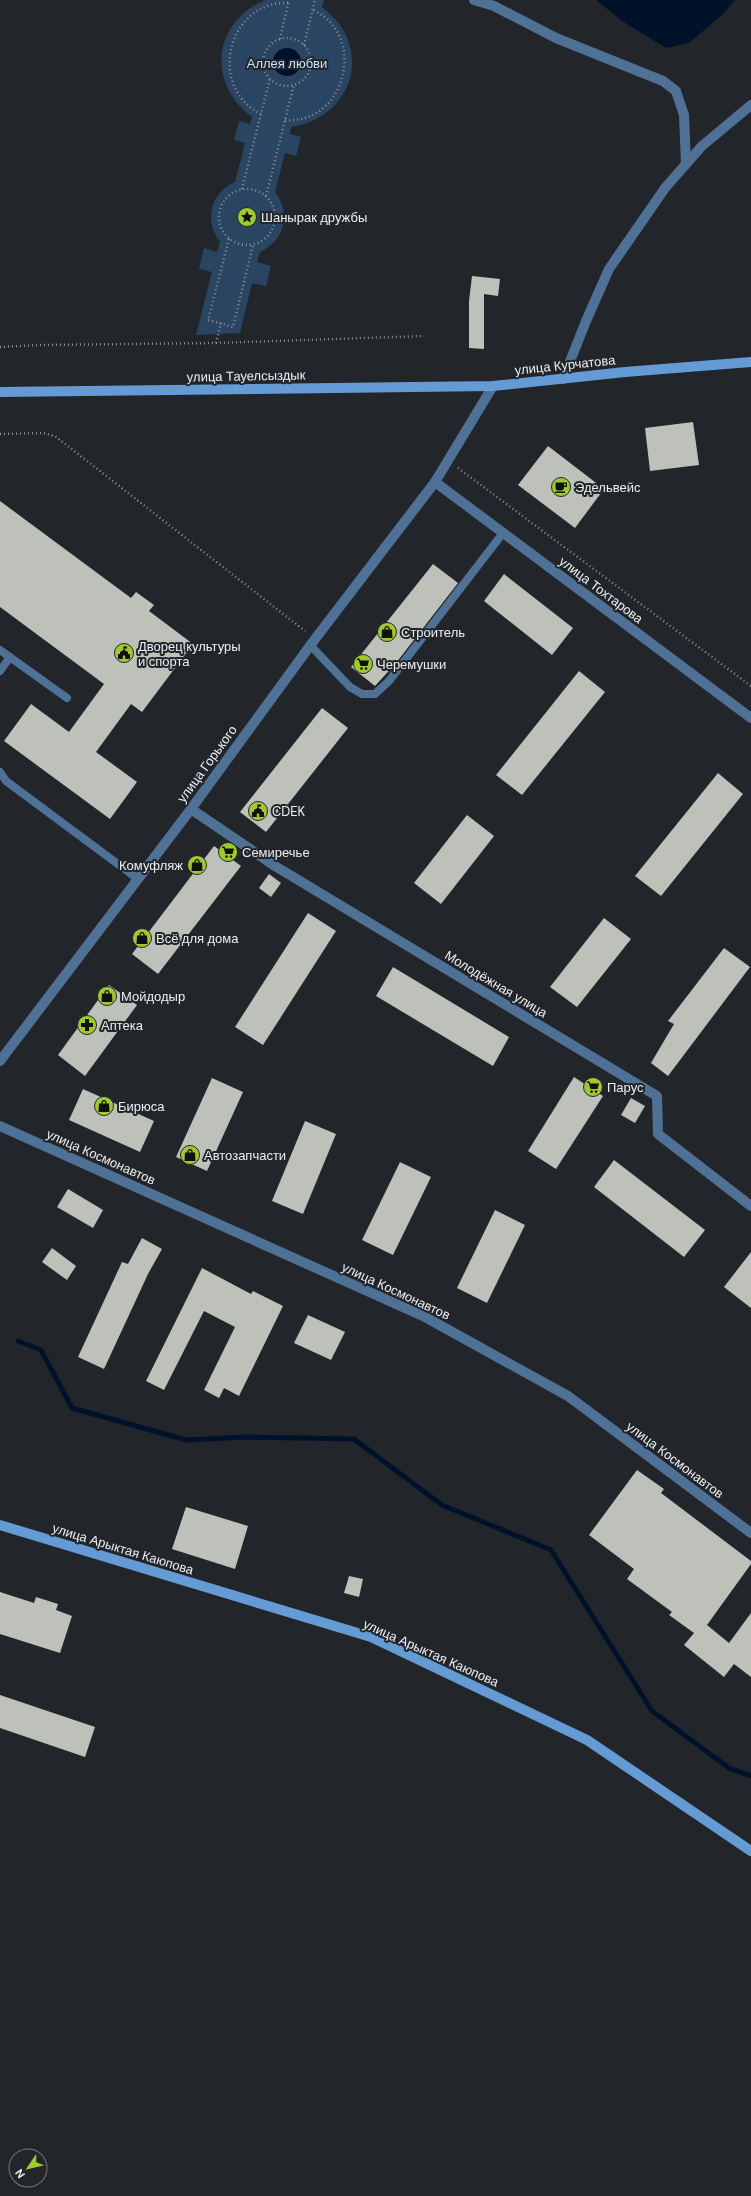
<svg xmlns="http://www.w3.org/2000/svg" width="751" height="2196" viewBox="0 0 751 2196" font-family="'DM Sans',sans-serif">
<style>
.green{fill:#2a4561}
.water{fill:#00122a}
.lines{fill:none;stroke-linecap:round;stroke-linejoin:round}
.stream{stroke:#00122a;stroke-width:5}
.building{fill:#bec1ba}
.path{stroke:#8d9095;stroke-width:2.5;stroke-dasharray:1 3;stroke-linecap:butt}
.lane{stroke:#4f7195;stroke-width:8}
.street{stroke:#4f7195;stroke-width:10}
.secondary{stroke:#659bd5;stroke-width:10}
.labels{text-anchor:middle;dominant-baseline:central;stroke-width:4;stroke-linejoin:round;paint-order:stroke}
.park-label{font-size:13px;fill:#c6e0fe;stroke:#22262b}
.poi-label{font-size:13px;fill:#eceef2;stroke:#22262b;text-anchor:start}
.street-label{font-size:13px;fill:#eceef2;stroke:#22262b}
</style>
<rect width="100%" height="100%" fill="#22262b"/>
<path class="green" d="M265 0H324L322 7C374 46 355 117 291 127L290 134 301 137 296 156 285 153 275 192C292 214 284 241 260 252L257 262 271 266 266 286 252 283 240 333 196 335 212 272 199 269 204 248 217 252 220 242C204 220 210 193 235 182L245 143 234 140 239 121 250 124 252 117C207 83 212 23 265 0Z"/>
<g class="water">
<polygon points="596,0 735,0 724,13 689,43 666,48 622,21"/>
<circle cx="287" cy="62" r="14"/>
</g>
<g class="lines">
<polyline class="stream" points="18,1341 41,1350 72,1408 186,1440 246,1437 354,1439 442,1505 551,1550 652,1711 729,1768 751,1776"/>
</g>
<g class="building">
<polygon points="472,276 500,279 498,296 484,294 484,349 469,348 469,301"/>
<polygon points="693,422 699,465 650,471 645,428"/>
<polygon points="548,446 604,489 575,528 518,485"/>
<polygon points="0,501 131,598 136,592 154,605 149,611 193,644 142,712 131,704 96,752 137,782 110,819 4,741 31,704 69,732 104,684 0,607"/>
<polygon points="433,564 458,583 396,663 375,686 351,667"/>
<polygon points="504,574 573,628 552,655 484,601"/>
<polygon points="579,671 605,692 522,795 496,775"/>
<polygon points="322,708 348,728 266,832 240,812"/>
<polygon points="718,773 743,794 661,896 635,876"/>
<polygon points="467,815 494,836 441,904 414,883"/>
<polygon points="214,846 241,866 158,974 132,954"/>
<polygon points="269,874 281,883 271,897 259,888"/>
<polygon points="308,913 336,931 263,1045 235,1027"/>
<polygon points="604,918 631,939 577,1007 550,987"/>
<polygon points="724,948 750,967 668,1076 651,1063 674,1024 668,1021"/>
<polygon points="393,967 509,1037 493,1066 376,996"/>
<polygon points="109,985 137,1005 85,1076 58,1055"/>
<polygon points="574,1077 603,1096 556,1169 528,1151"/>
<polygon points="212,1078 243,1092 207,1171 176,1157"/>
<polygon points="83,1089 154,1121 140,1152 69,1120"/>
<polygon points="631,1098 645,1106 635,1123 621,1115"/>
<polygon points="305,1121 336,1134 303,1214 272,1201"/>
<polygon points="614,1160 705,1230 684,1257 594,1187"/>
<polygon points="400,1162 431,1177 393,1255 362,1240"/>
<polygon points="68,1189 103,1210 93,1228 57,1207"/>
<polygon points="495,1210 525,1225 487,1303 457,1288"/>
<polygon points="142,1238 162,1249 148,1274 104,1369 78,1357 122,1262 128,1264"/>
<polygon points="52,1248 76,1266 67,1280 42,1262"/>
<polygon points="751,1252 751,1308 724,1287"/>
<polygon points="202,1268 251,1294 253,1291 283,1306 239,1396 224,1388 219,1398 204,1390 235,1327 204,1311 164,1390 146,1381"/>
<polygon points="308,1315 345,1332 331,1360 294,1343"/>
<polygon points="637,1470 664,1489 661,1493 751,1561 751,1564 707,1625 729,1643 751,1613 751,1677 734,1664 724,1677 684,1645 694,1633 669,1615 672,1612 627,1579 634,1569 589,1535"/>
<polygon points="186,1507 248,1526 235,1569 172,1549"/>
<polygon points="349,1576 363,1579 359,1597 344,1593"/>
<polygon points="0,1592 34,1603 36,1597 58,1604 56,1610 72,1616 60,1653 0,1634"/>
<polygon points="0,1695 95,1727 85,1757 0,1728"/>
</g>
<g class="lines">
<g class="path">
<circle cx="287" cy="62" r="24"/>
<polyline points="280,39 289,0"/>
<polyline points="304,45 315,0"/>
<path d="M261 114C206 87 228 0 289 3"/>
<path d="M285 120C346 125 368 35 313 10"/>
<circle cx="247" cy="217" r="28"/>
<polyline points="242,189 270,78"/>
<polyline points="266,196 294,84"/>
<polyline points="229,239 208,320 233,327 253,245"/>
<polyline points="216,343 221,323"/>
<polyline points="0,347 40,345 216,343 424,336"/>
<polyline points="0,434 43,433 55,436 305,631"/>
<polyline points="458,468 751,686"/>
</g>
<g class="lane">
<polyline points="310,645 350,687 362,694 375,694 389,681 503,533"/>
<polyline points="0,650 67,698"/>
<polyline points="0,671 10,657"/>
<polyline points="0,772 6,781 138,879"/>
</g>
<g class="street">
<polyline points="474,0 494,6 556,38 663,81 676,91 684,115 686,164"/>
<polyline points="563,379 586,321 609,269 665,188 686,164 702,146 751,105"/>
<polyline points="435,482 751,718"/>
<polyline points="191,809 275,866 657,1096 658,1134 751,1206"/>
<polyline points="0,1061 191,809 315,639 435,482 493,386"/>
<polyline points="0,1126 425,1317 568,1396 751,1533"/>
</g>
<g class="secondary">
<polyline points="0,392 493,386 625,372 751,362"/>
<polyline points="0,1525 371,1637 587,1740 751,1851"/>
</g>
</g>
<defs>
<symbol id="sight-disc" viewBox="-11 -11 22 22"><circle r="9.5" fill="#9eca2f" stroke="#22262b"/><path d="M0-6L1.8-2.2L6-1.7L2.9 1.2L3.7 5.4L0 3.3L-3.7 5.4L-2.9 1.2L-6-1.7L-1.8-2.2Z" fill="#111"/></symbol>
<symbol id="cafe-disc" viewBox="-11 -11 22 22"><circle r="9.5" fill="#9eca2f" stroke="#22262b"/><path d="M-5.5-4.5H6V0H3Q3 3.5 0 3.5H-2.5Q-5.5 3.5-5.5 0ZM3-3.2v2h1.7v-2ZM-6 4.5H4V6H-6Z" fill="#111"/></symbol>
<symbol id="shop-disc" viewBox="-11 -11 22 22"><circle r="9.5" fill="#9eca2f" stroke="#22262b"/><path d="M-5-2.5h2.3a2.7 3.5 0 0 1 5.4 0H5L5.5 6h-11ZM-1.5-2.5h3a1.5 2.3 0 0 0-3 0Z" fill="#111"/></symbol>
<symbol id="civic-disc" viewBox="-11 -11 22 22"><circle r="9.5" fill="#9eca2f" stroke="#22262b"/><path d="M-.6-6.5H3V-4.5H.6V-3L4-1V1h2V6H-6V1h2V-1L-.6-3ZM-1.2 2.5V6h2.4V2.5Z" fill="#111"/></symbol>
<symbol id="supermarket-disc" viewBox="-11 -11 22 22"><circle r="9.5" fill="#9eca2f" stroke="#22262b"/><path d="M-6-5.5h2.5l.6 2H6L4.5 2H-2.5L-4.4-4H-6ZM-1.5 3.2a1.3 1.3 0 1 0 .1 0ZM3 3.2a1.3 1.3 0 1 0 .1 0Z" fill="#111"/></symbol>
<symbol id="pharmacy-disc" viewBox="-11 -11 22 22"><circle r="9.5" fill="#9eca2f" stroke="#22262b"/><path d="M-2-6h4v4h4v4h-4v4h-4v-4h-4v-4h4Z" fill="#111"/></symbol>
</defs>
<g fill-rule="evenodd">
<use href="#sight-disc" x="236" y="206" width="22" height="22"/>
<use href="#cafe-disc" x="550" y="476" width="22" height="22"/>
<use href="#shop-disc" x="376" y="621" width="22" height="22"/>
<use href="#civic-disc" x="113" y="642" width="22" height="22"/>
<use href="#supermarket-disc" x="352" y="653" width="22" height="22"/>
<use href="#civic-disc" x="247" y="800" width="22" height="22"/>
<use href="#supermarket-disc" x="217" y="841" width="22" height="22"/>
<use href="#shop-disc" x="186" y="854" width="22" height="22"/>
<use href="#shop-disc" x="131" y="927" width="22" height="22"/>
<use href="#shop-disc" x="96" y="985" width="22" height="22"/>
<use href="#pharmacy-disc" x="76" y="1014" width="22" height="22"/>
<use href="#supermarket-disc" x="582" y="1076" width="22" height="22"/>
<use href="#shop-disc" x="93" y="1095" width="22" height="22"/>
<use href="#shop-disc" x="179" y="1144" width="22" height="22"/>
</g>
<g class="labels">
<g class="park-label">
<text x="287" y="63">Аллея любви</text>
</g>
<g class="poi-label">
<text x="261" y="217">Шанырак дружбы</text>
<text x="575" y="487">Эдельвейс</text>
<text x="401" y="632">Строитель</text>
<text x="138" y="646">Дворец культуры<tspan x="138" dy="15">и спорта</tspan></text>
<text x="377" y="664">Черемушки</text>
<text x="272" y="811">CDEK</text>
<text x="242" y="852">Семиречье</text>
<text x="183" y="865" text-anchor="end">Комуфляж</text>
<text x="156" y="938">Всё для дома</text>
<text x="121" y="996">Мойдодыр</text>
<text x="101" y="1025">Аптека</text>
<text x="607" y="1087">Парус</text>
<text x="118" y="1106">Бирюса</text>
<text x="204" y="1155">Автозапчасти</text>
</g>
<g class="street-label">
<text transform="translate(565 365) rotate(-6)">улица Курчатова</text>
<text transform="translate(246 376) rotate(-1)">улица Тауелсыздык</text>
<text transform="translate(601 590) rotate(37)">улица Тохтарова</text>
<text transform="translate(207 764) rotate(-54)">улица Горького</text>
<text transform="translate(496 984) rotate(31)">Молодёжная улица</text>
<text transform="translate(101 1157) rotate(24)">улица Космонавтов</text>
<text transform="translate(396 1291) rotate(25)">улица Космонавтов</text>
<text transform="translate(675 1460) rotate(37)">улица Космонавтов</text>
<text transform="translate(123 1549) rotate(17)">улица Арыктая Каюпова</text>
<text transform="translate(431 1653) rotate(24)">улица Арыктая Каюпова</text>
</g>
</g>
<g transform="translate(28 2168) rotate(235)"><circle r="19" fill="#22262b" stroke="#73767b"/>
<path d="M0-3L7 15L0 10L-7 15Z" fill="#9eca2f"/>
<text y="-6" font-size="11" font-weight="bold" text-anchor="middle" fill="#eceef2">N</text>
</g>
</svg>
